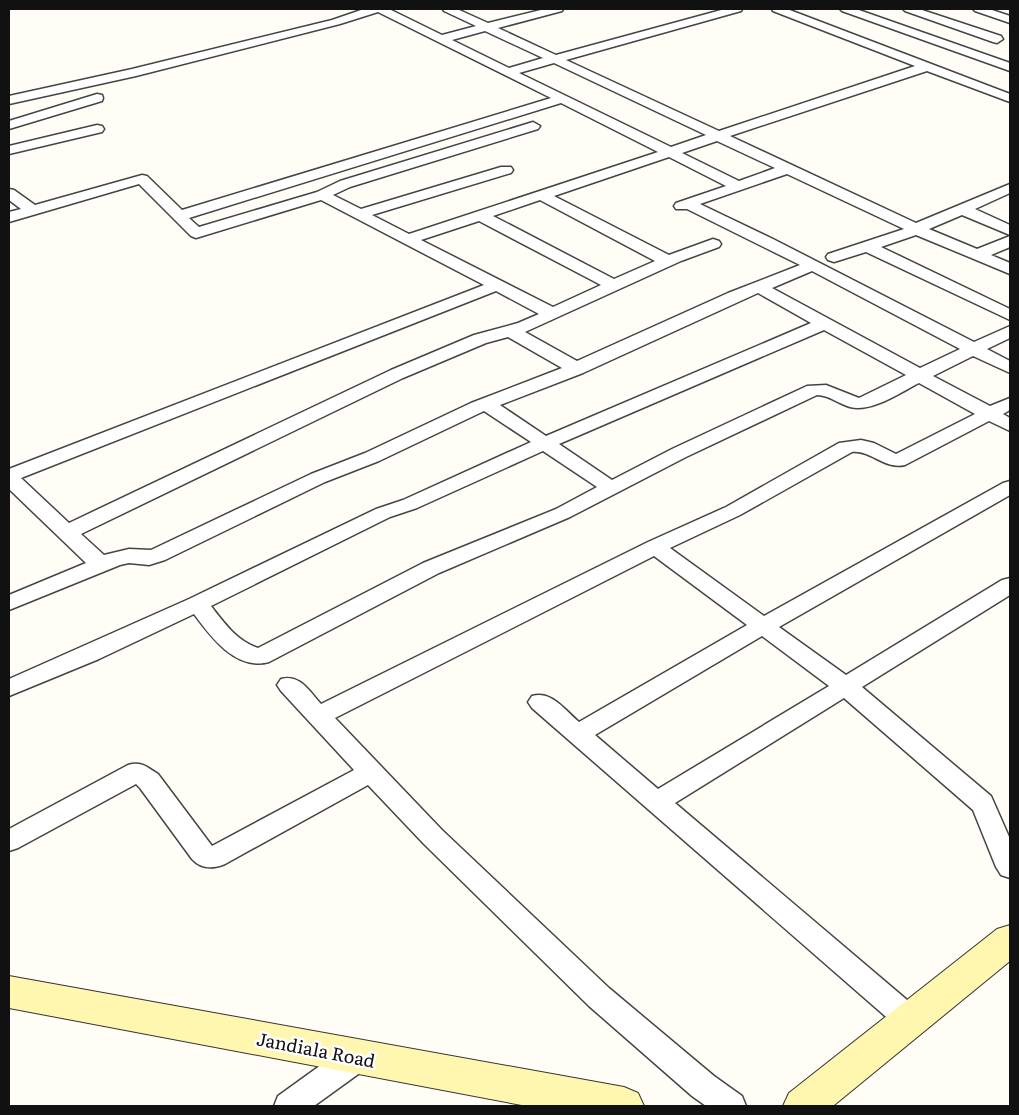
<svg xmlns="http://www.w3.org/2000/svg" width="1019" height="1115" viewBox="0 0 1019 1115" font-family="Literata,serif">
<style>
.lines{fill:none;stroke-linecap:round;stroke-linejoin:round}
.street-casing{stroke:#444;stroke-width:3}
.secondary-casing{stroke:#333;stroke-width:2}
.street{fill:#fff;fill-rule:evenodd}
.secondary{fill:#fff6b0;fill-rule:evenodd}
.labels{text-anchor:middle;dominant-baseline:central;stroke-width:5;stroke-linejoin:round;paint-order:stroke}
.near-street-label{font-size:18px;fill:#111;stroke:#fff}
</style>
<rect width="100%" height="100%" fill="#fffdf5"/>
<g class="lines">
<defs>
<g id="street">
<path d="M364 9H389L442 35 476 26 444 11 443 9H457L488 23 545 9H563L562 11 498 28 556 55 725 9H742L741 11 566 60 719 131 915 66 773 11 772 9H787L1010 94V102L927 71 730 136 916 223 1010 184V193L975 209 1010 225V235L962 215 929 229 977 249 1010 236V247L991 255 1010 263V274L916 235 881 247 1010 309V320L866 252 834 262 828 260 826 257 828 254 904 229 787 174 700 204 773 239 974 342 1010 326V338L987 349 1010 361V373L973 356 933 376 990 406 1010 398V410L1003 414 1010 418V431L989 421 905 465C885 470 871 450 852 452L740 515 670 548 764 616 1003 483 1010 481V495L779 627 846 675 1002 580 1010 578V595L862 687 991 796 1010 839V878L1001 875 996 867 973 810 844 698 675 803 920 1011 925 1020 920 1029 910 1033 900 1029 532 708 528 702 532 696C551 690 565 710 579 722L747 625 654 556 335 718 442 830 609 988 714 1076 742 1096 746 1106H706L692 1096 589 1006 424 844 368 785 225 864C213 869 201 869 192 859L140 788 136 784 18 848 9 851V829L128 765C141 761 147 767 158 774L212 846 354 770 281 691 277 685 281 679C300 674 309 691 321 704L648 542 726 507 839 443 861 440 874 443 896 454 975 414 919 383C901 392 871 413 850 407 839 404 829 395 817 395L686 457 570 517 439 573 269 662C236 671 211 637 194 614L99 659 9 696V679L189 599 376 509 403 500 531 442 484 411 379 461 325 482 165 560 149 565 129 563 120 565 9 610V595L86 563 9 489V469L484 285 321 200 196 238 191 236 139 184 9 222V212L21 209 9 200V189L14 190 35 205 142 175 147 176 182 210 551 98 378 12 340 24 136 76 9 104V96L132 69 332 20ZM485 31 543 58 509 68 452 40ZM554 63 706 135 671 147 519 73ZM561 103 658 152 409 234 372 215 511 173 513 170 511 167H501L361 209 333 195 350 187 538 129 540 126 533 122 340 181 317 192 199 227 189 218ZM717 141 775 168 739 181 682 153ZM669 157 726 186 676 203 674 206 676 209H687L800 265 728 293 577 361 525 332 681 261 719 247 721 244 719 241 713 239 669 255 554 196ZM540 200 655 261 614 279 493 216ZM479 221 601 285 553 307 421 240ZM812 271 960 349 920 368 772 288ZM496 291 539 314 518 323 474 335 391 370 69 523 21 478ZM758 293 811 323 546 436 500 405 583 373ZM824 330 906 375 859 398 826 385 807 386 672 449 612 480 559 444ZM508 337 562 368 471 403 365 453 311 474 151 550 129 549 104 555 81 534 403 378 486 343ZM543 451 597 487 556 509 423 563 258 648C237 641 224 623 211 606L390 517 417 508ZM762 636 829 686 658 789 595 735Z"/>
<polygon points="840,9 856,9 1010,63 1010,71 842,11"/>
<polygon points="903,9 919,9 1001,36 1003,39 997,43 993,42 905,11"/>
<polygon points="973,9 989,9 1010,16 1010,23 975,11"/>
<polygon points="97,94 102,95 103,98 102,101 9,129 9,121"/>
<polygon points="97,125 102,126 104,129 102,132 9,154 9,146"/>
<polygon points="357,1043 368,1047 372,1057 368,1067 314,1106 274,1106 278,1096 346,1047"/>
</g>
<g id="secondary">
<polygon points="1010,925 1010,961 833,1106 783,1106 789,1093 997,929"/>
<polygon points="9,976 624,1087 638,1093 644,1106 527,1106 9,1008"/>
</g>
</defs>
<use href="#street" class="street-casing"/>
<use href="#secondary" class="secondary-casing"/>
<use href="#street" class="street"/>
<use href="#secondary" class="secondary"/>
</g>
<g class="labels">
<g class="near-street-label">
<text transform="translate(316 1049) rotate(11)">Jandiala Road</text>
</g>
</g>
<rect width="1019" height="1115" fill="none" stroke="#111111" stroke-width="20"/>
</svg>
